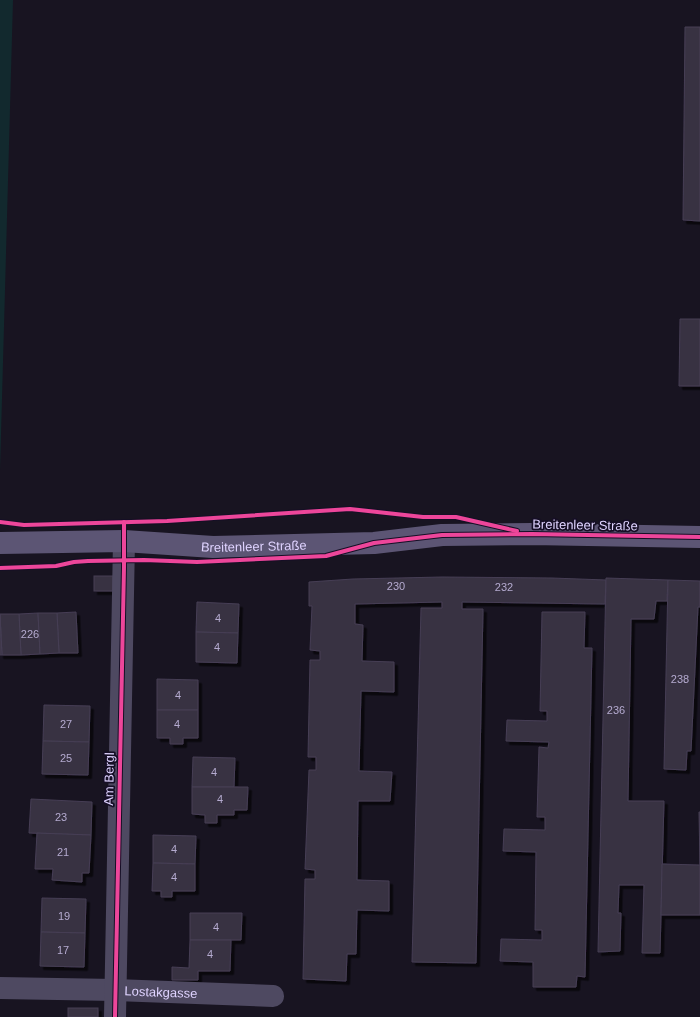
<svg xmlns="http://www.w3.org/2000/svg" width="700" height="1017" viewBox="0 0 700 1017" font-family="Helvetica,sans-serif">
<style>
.green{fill:#12292e}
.building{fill:#383243;stroke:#463e54;filter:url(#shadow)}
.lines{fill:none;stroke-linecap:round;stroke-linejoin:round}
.minor{stroke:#4e4961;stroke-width:22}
.secondary{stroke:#5c5574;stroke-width:22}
.cycleway-casing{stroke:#160f26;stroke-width:6}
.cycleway{stroke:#ed469a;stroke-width:4}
.labels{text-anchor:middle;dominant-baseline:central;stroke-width:3.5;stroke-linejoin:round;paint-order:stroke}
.number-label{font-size:11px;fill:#b5abd0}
.street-label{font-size:13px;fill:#dfd3ff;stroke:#160f26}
</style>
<defs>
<filter id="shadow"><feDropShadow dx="3.5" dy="3.5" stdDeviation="0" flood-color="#0009"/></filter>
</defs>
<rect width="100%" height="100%" fill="#181421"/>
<polygon class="green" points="0,0 13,0 0,471"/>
<g class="building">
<polygon points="685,27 700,27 700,221 683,220"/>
<polygon points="680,319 700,319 700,386 679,386"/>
<rect x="94" y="576" width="19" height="15"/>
<polygon points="442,577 552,578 606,580 605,604 462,602 462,609 483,609 476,963 412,962 421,608 442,608 442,602 355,604 355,624 363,625 362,661 394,662 394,692 361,691 359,771 392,772 390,801 358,801 357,880 389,881 389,911 357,910 356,954 347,954 346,981 303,979 305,879 315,879 315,870 305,869 309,770 316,770 316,757 308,757 310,660 320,660 320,651 310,650 312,606 309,606 309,582 353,579"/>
<polygon points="606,578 668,580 667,601 656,601 654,619 631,619 628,801 664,801 660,953 642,953 644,885 619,885 618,913 621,913 620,951 598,952"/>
<polygon points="668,580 700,581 700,607 698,607 691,751 687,751 686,770 664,769"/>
<polygon points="197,602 239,604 238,633 196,632"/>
<polygon points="76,612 78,653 59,653 57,613"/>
<polygon points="542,612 585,612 584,648 592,648 585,977 577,976 576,987 533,987 533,962 500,961 501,939 542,940 542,930 535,930 536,852 503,851 504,829 545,830 545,817 537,817 539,747 548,748 549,742 506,741 507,720 547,721 547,711 540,711"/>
<polygon points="38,613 40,654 21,655 19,614"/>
<polygon points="38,613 57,613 59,653 40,654"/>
<polygon points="0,614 19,614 21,655 2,655"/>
<polygon points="0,615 2,655 0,655"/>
<polygon points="196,632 238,633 237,663 196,662"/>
<polygon points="157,679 198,680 198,710 157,710"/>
<polygon points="44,705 90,706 89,742 43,741"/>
<polygon points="157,710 198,710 198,738 183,738 183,744 170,744 170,738 157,738"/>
<polygon points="43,741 89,742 88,775 42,774"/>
<polygon points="193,757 235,758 234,787 192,787"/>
<polygon points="192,787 248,787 247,810 234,810 234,815 217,815 217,823 205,823 205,815 192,814"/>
<polygon points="31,799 92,802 91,835 29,833"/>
<polygon points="699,812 700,812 700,915 661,915 662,864 700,865"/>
<polygon points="37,833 91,835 89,873 82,873 82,882 52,880 53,869 35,869"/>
<polygon points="153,835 196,836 195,864 153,863"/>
<polygon points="153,863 195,864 195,891 172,891 172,897 161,897 161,891 152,891"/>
<polygon points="42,898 86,899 85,933 41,932"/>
<polygon points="190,913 242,913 241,940 190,940"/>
<polygon points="41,932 85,933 84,967 40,966"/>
<polygon points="190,940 231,940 230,971 198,971 198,980 172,980 172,967 189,968"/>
<rect x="68" y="1008" width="30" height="9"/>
</g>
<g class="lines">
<g class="minor">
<path id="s1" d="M0 988 115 990 273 996"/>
<polyline points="115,1017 124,541"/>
</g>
<path class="secondary" id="s2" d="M0 543 124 541 213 547 374 543 442 535 532 534 700 537"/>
<defs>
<g id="cycleway">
<polyline points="0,522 24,525 167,521 350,509 423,517 456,517 517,531"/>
<polyline points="0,568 56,566 74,562 88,561 144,560 197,562 326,556 374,543 442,535 532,534 700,537"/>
<polyline points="115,1017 124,567 124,522"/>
</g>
</defs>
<use href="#cycleway" class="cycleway-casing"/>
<use href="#cycleway" class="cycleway"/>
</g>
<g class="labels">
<g class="number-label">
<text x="396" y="586">230</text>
<text x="504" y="587">232</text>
<text x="218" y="618">4</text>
<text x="30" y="634">226</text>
<text x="217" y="647">4</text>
<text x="680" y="679">238</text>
<text x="178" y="695">4</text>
<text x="616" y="710">236</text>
<text x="66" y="724">27</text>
<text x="177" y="724">4</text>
<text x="66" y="758">25</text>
<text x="214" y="772">4</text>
<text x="220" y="799">4</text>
<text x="61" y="817">23</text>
<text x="174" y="849">4</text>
<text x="63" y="852">21</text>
<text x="174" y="877">4</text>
<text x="64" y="916">19</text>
<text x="216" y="927">4</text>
<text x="63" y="950">17</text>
<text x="210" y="954">4</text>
</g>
<g class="street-label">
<text transform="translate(585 525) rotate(1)">Breitenleer Straße</text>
<text stroke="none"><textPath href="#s2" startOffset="254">Breitenleer Straße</textPath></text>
<text transform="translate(109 779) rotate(-89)">Am Bergl</text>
<text stroke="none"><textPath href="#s1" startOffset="161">Lostakgasse</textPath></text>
</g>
</g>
</svg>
